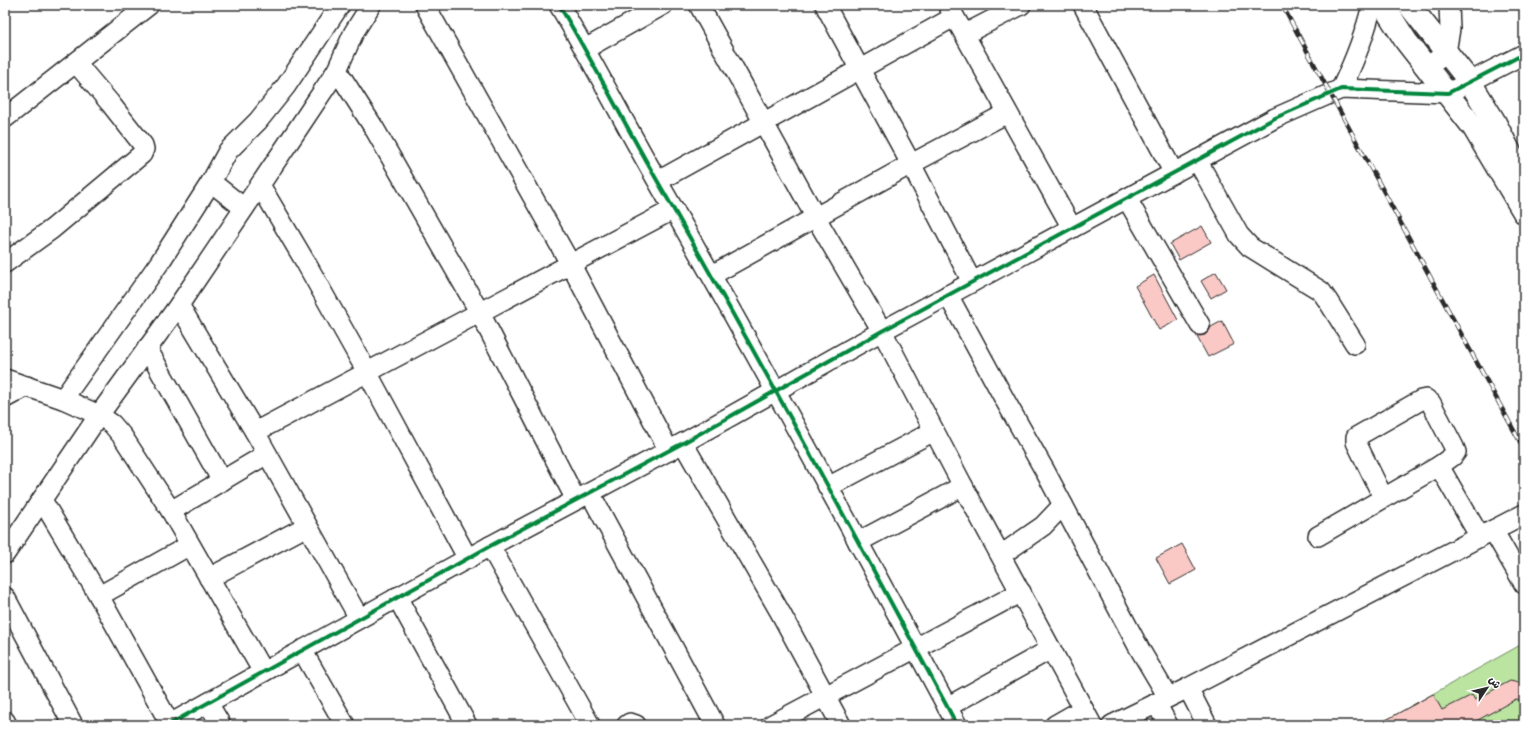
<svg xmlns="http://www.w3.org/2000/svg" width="1529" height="730" viewBox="0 0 1529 730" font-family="'Architects Daughter','Playpen Sans Arabic',sans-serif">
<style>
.green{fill:#bae4a0;stroke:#728866}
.building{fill:#fac9c6;stroke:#2b2b2b}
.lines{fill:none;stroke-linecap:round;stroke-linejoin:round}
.minor-casing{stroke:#2b2b2b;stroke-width:22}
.major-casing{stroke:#2b2b2b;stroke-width:25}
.minor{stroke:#fff;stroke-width:19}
.major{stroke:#fff;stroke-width:22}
.rail-casing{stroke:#2b2b2b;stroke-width:4.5}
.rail{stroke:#fff;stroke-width:3;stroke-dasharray:9;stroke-linecap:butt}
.cycleway-casing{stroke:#fff;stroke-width:6}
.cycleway{stroke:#00873e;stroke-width:4}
</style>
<rect width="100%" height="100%" fill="#fff"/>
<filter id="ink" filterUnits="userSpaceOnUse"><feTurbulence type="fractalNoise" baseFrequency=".025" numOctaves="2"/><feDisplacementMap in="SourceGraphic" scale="8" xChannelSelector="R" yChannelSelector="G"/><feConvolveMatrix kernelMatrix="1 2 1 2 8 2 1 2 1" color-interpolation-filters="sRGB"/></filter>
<g filter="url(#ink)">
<polygon class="green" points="1524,643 1524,725 1377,725"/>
<g class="building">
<polygon points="1202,226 1211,242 1179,260 1170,244"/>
<polygon points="1216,272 1226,289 1211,298 1201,281"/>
<polygon points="1154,275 1178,320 1159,330 1135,286"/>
<polygon points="1222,321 1234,344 1208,357 1196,335 1200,336 1205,335 1209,331 1211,327"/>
<polygon points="1182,544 1196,570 1170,584 1156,558"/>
<polygon points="1510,681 1524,684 1524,701 1516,699 1469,725 1377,725 1433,694 1442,710 1472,695 1475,700"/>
</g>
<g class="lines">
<defs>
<g id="minor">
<polyline points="425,5 571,265 669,451"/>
<path d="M559 5C594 63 624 123 658 182 761 361 859 543 957 725"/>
<polyline points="699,5 816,218 882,331 963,486 1092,725"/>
<polyline points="825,5 911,164 972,282"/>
<polyline points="948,5 1072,228"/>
<polyline points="1083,5 1174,173"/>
<polyline points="965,34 1021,5"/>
<polyline points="585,49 663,5"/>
<polyline points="1427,68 1446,52 1450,29 1449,5"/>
<polyline points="337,70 374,128 480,313 576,500"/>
<path d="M1341 89C1354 62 1365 35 1372 5"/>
<polyline points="5,118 149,5"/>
<polyline points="1197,160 1239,235 1250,247 1321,291 1328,301 1355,344"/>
<polyline points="658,181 954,17"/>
<polyline points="211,182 244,208"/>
<polyline points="260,185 306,263 367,372 468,559"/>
<polyline points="1127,199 1200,325"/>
<polyline points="5,263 52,229 142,154 144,149 143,145 110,103 76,63"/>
<polyline points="712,275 911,164 1007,113"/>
<polyline points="948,295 1006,402 1045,471 1139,648 1168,697"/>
<polyline points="179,305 255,432 359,618"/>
<polyline points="147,348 222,481"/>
<polyline points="5,379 63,399 99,415 112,424 123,437 171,511 263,672"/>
<polyline points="5,398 27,386"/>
<polyline points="63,399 160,262 211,182 228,151 258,121 286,86 340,5"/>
<polyline points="255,432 674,209"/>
<polyline points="683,443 780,612 841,725"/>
<polyline points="1439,466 1480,537"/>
<polyline points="828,487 934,431"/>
<polyline points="590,493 715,725"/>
<polyline points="42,500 99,596 170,724"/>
<polyline points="171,511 267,454"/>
<polyline points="1493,530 1524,584"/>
<polyline points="1318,536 1439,466 1453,456 1456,452 1454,447 1431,403 1426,399 1421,400 1356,437 1356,442 1383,497"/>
<polyline points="858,542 963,486"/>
<polyline points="490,546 590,725"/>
<polyline points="5,554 99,415 179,305 299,127 337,70 354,32 371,5"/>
<polyline points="1001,555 1043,526 1063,505"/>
<polyline points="209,578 307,526"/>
<polyline points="99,596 190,545"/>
<polyline points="5,597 73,725"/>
<polyline points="397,597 467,725"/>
<polyline points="302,650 345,725"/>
<polyline points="1188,688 1207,725"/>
<polyline points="208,703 221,725"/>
<polyline points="1156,703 1168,725"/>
<polyline points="947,707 1051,649"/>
<polyline points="5,721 7,725"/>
<polyline points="168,725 490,546 683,443 882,331 1275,118 1341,89 1448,93 1524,54"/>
<polyline points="627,725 630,723 636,725"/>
<polyline points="771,725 1021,592"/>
<polyline points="1055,725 1083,709"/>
<polyline points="1112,725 1188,688 1524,514"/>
</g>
<g id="major">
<polyline points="1383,5 1406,41 1474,128 1524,212"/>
<polyline points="1409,5 1470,82 1494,121 1524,180"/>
</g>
</defs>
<use href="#minor" class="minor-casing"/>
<use href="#major" class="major-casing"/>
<use href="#minor" class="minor"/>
<use href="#major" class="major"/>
<defs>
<polyline id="rail" points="1282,5 1524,449"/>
</defs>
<use href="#rail" class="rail-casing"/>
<use href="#rail" class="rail"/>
<defs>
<g id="cycleway">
<path d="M559 5C594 63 624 123 658 182 761 361 859 543 957 725"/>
<polyline points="168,725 490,546 683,443 882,331 1275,118 1341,89 1448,93 1524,54"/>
</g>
</defs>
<use href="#cycleway" class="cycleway-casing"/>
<use href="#cycleway" class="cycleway"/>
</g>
</g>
<rect width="1529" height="730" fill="none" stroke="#fff" stroke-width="20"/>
<rect x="10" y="10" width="1509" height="710" fill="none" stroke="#2b2b2b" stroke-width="1.5" filter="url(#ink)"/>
<g transform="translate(1487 688) rotate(55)" stroke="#ffffff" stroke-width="3" paint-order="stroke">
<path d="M0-3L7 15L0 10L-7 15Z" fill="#2b2b2b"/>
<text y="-6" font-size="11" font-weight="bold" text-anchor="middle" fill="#2b2b2b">ش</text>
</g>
</svg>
